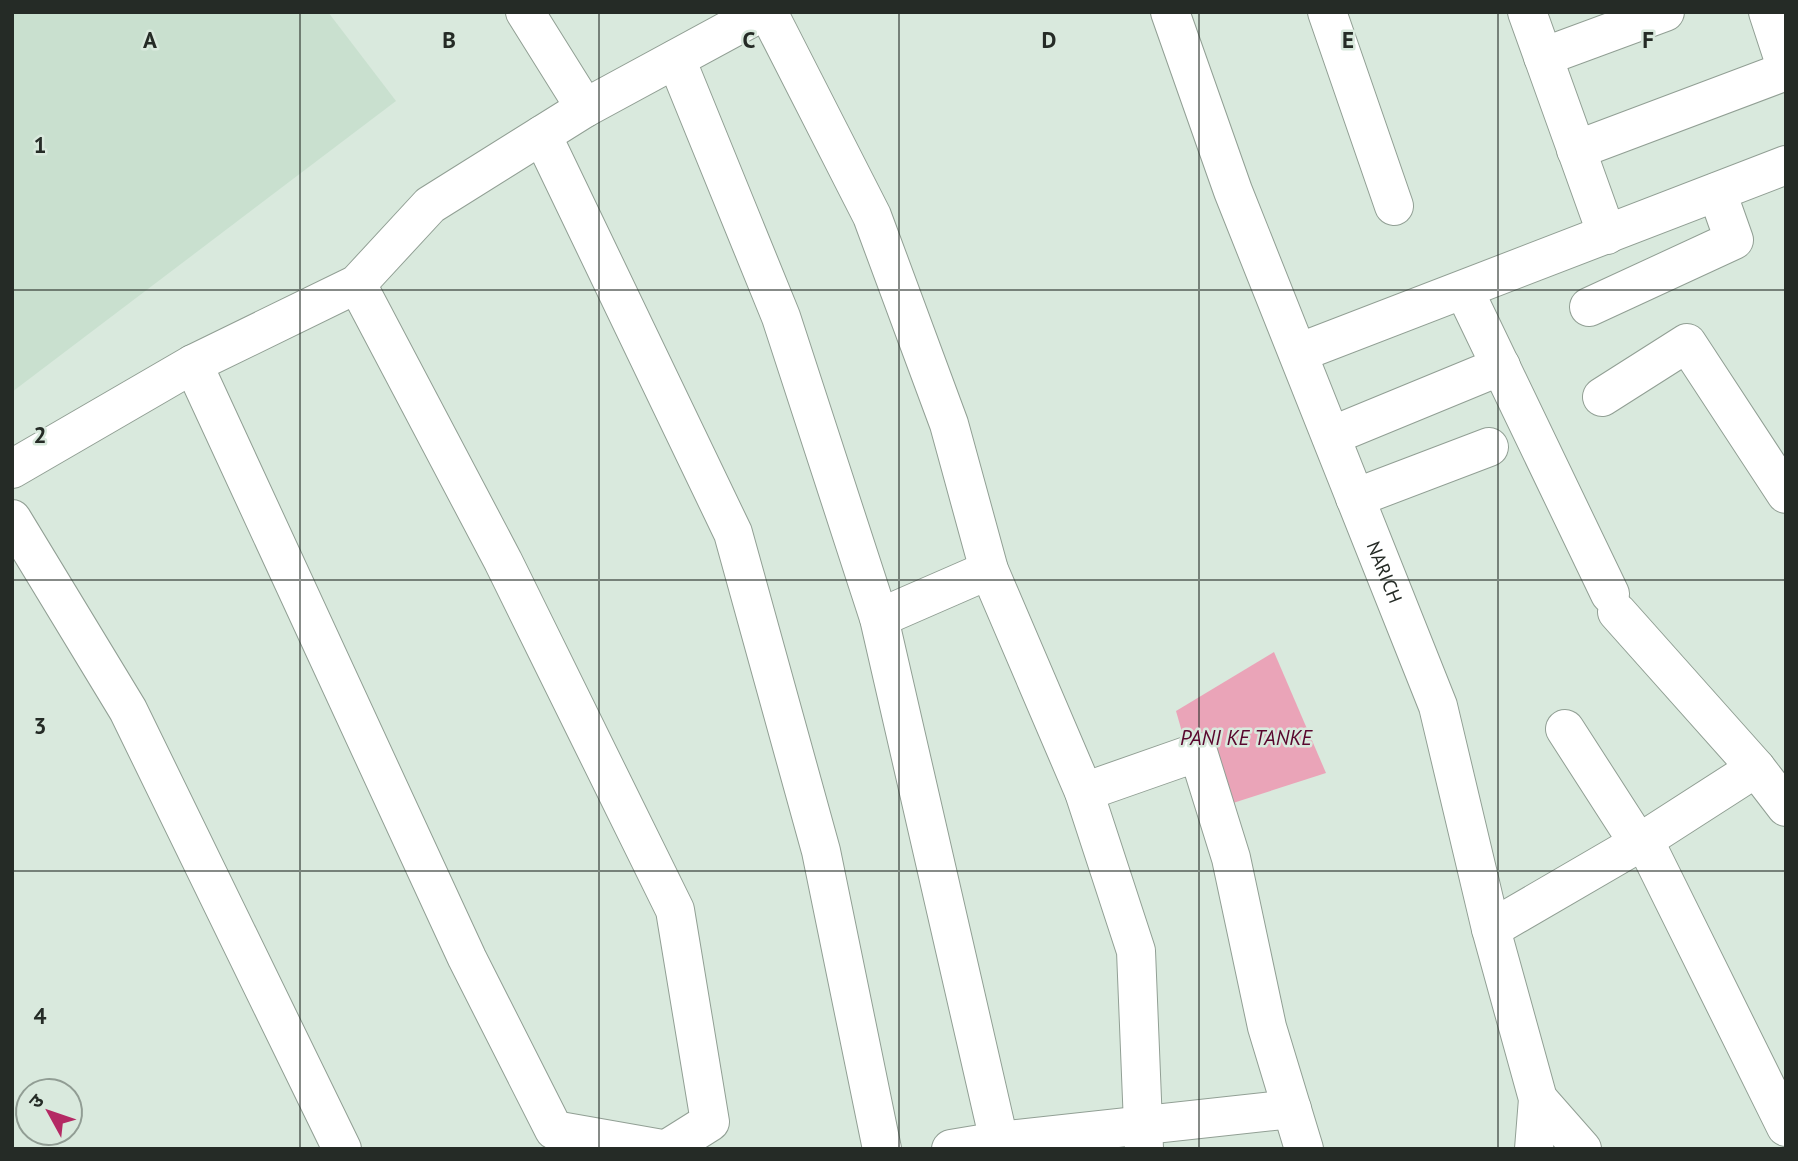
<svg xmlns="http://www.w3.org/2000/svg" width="1798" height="1161" viewBox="0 0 1798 1161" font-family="'PT Sans','Noto Sans Devanagari',sans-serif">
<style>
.built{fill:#c9e0cf}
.water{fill:#eaa4b8}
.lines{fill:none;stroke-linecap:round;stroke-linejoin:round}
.minor-casing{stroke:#919f94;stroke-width:40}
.minor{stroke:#fff;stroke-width:38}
.grid{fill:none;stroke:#252b26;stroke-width:2;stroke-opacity:0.55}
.labels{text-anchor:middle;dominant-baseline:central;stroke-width:5;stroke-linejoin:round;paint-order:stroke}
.street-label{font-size:19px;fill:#252b26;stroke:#d9e9dd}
.water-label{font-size:21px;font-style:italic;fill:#59062d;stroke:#d9e9dd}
.grid-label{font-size:23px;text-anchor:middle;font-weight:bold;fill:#252b26;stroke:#d9e9dd;stroke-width:5;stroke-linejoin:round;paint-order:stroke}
</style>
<rect width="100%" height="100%" fill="#d9e9dd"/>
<polygon class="built" points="12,12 328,12 396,101 12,392"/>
<polygon class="water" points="1274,652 1326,773 1205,812 1176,711"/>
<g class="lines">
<defs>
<g id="minor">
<polyline points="525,12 585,108"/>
<polyline points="768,12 872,216 949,424 989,570 1084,792 1136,951 1144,1149"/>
<path id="s1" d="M1170 12 1233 191 1438 706 1491 929 1538 1099 1534 1149"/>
<polyline points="1327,12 1394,206"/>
<polyline points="1527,12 1607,235"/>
<polyline points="1768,12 1786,67"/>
<polyline points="1543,57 1665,12"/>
<polyline points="676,59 781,317 879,618 999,1141"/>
<polyline points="542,135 733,533 821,851 882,1149"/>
<polyline points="1576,150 1786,71"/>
<polyline points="357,284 503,561 675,910 710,1122 667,1149"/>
<polyline points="1464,290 1610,594"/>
<polyline points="1589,307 1734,240 1717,192"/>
<polyline points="1298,353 1786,165"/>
<polyline points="193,364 467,958 554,1130 662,1149"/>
<polyline points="1602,397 1687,343 1786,494"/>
<polyline points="1331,436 1501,366"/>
<polyline points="12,469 193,364 357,284 430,205 585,108 762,12"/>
<polyline points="1355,498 1489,447"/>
<polyline points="12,519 128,710 342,1149"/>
<polyline points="1617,612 1756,768 1786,807"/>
<polyline points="879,618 989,570"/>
<polyline points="1565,729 1639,844"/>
<polyline points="1084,792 1198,752 1231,858 1267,1027 1304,1149"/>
<polyline points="1644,840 1786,1127"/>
<polyline points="1491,929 1644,840 1756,768"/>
<polyline points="1538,1099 1582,1149"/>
<polyline points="951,1149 999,1141 1292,1109"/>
</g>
</defs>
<use href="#minor" class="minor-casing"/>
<use href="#minor" class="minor"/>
</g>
<path class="grid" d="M300 12V1149M599 12V1149M899 12V1149M1199 12V1149M1498 12V1149M12 290H1786M12 580H1786M12 871H1786"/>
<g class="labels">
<g class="street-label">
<text stroke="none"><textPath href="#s1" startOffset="600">NARICH</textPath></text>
</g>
<g class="water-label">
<text x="1246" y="737">PANI KE TANKE</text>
</g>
</g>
<g class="grid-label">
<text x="150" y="48">A</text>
<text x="449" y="48">B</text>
<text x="749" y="48">C</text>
<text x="1049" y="48">D</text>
<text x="1348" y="48">E</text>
<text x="1648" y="48">F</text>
<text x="40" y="153">1</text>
<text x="40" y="443">2</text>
<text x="40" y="734">3</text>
<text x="40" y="1024">4</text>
</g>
<rect width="1798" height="1161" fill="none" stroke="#252b26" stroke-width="28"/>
<g transform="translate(49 1112) rotate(310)"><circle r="33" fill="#d9e9dd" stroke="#919d94" stroke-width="2"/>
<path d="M0-5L12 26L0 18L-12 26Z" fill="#b42964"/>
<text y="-10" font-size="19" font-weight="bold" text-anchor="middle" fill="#252b26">उ</text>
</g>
</svg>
